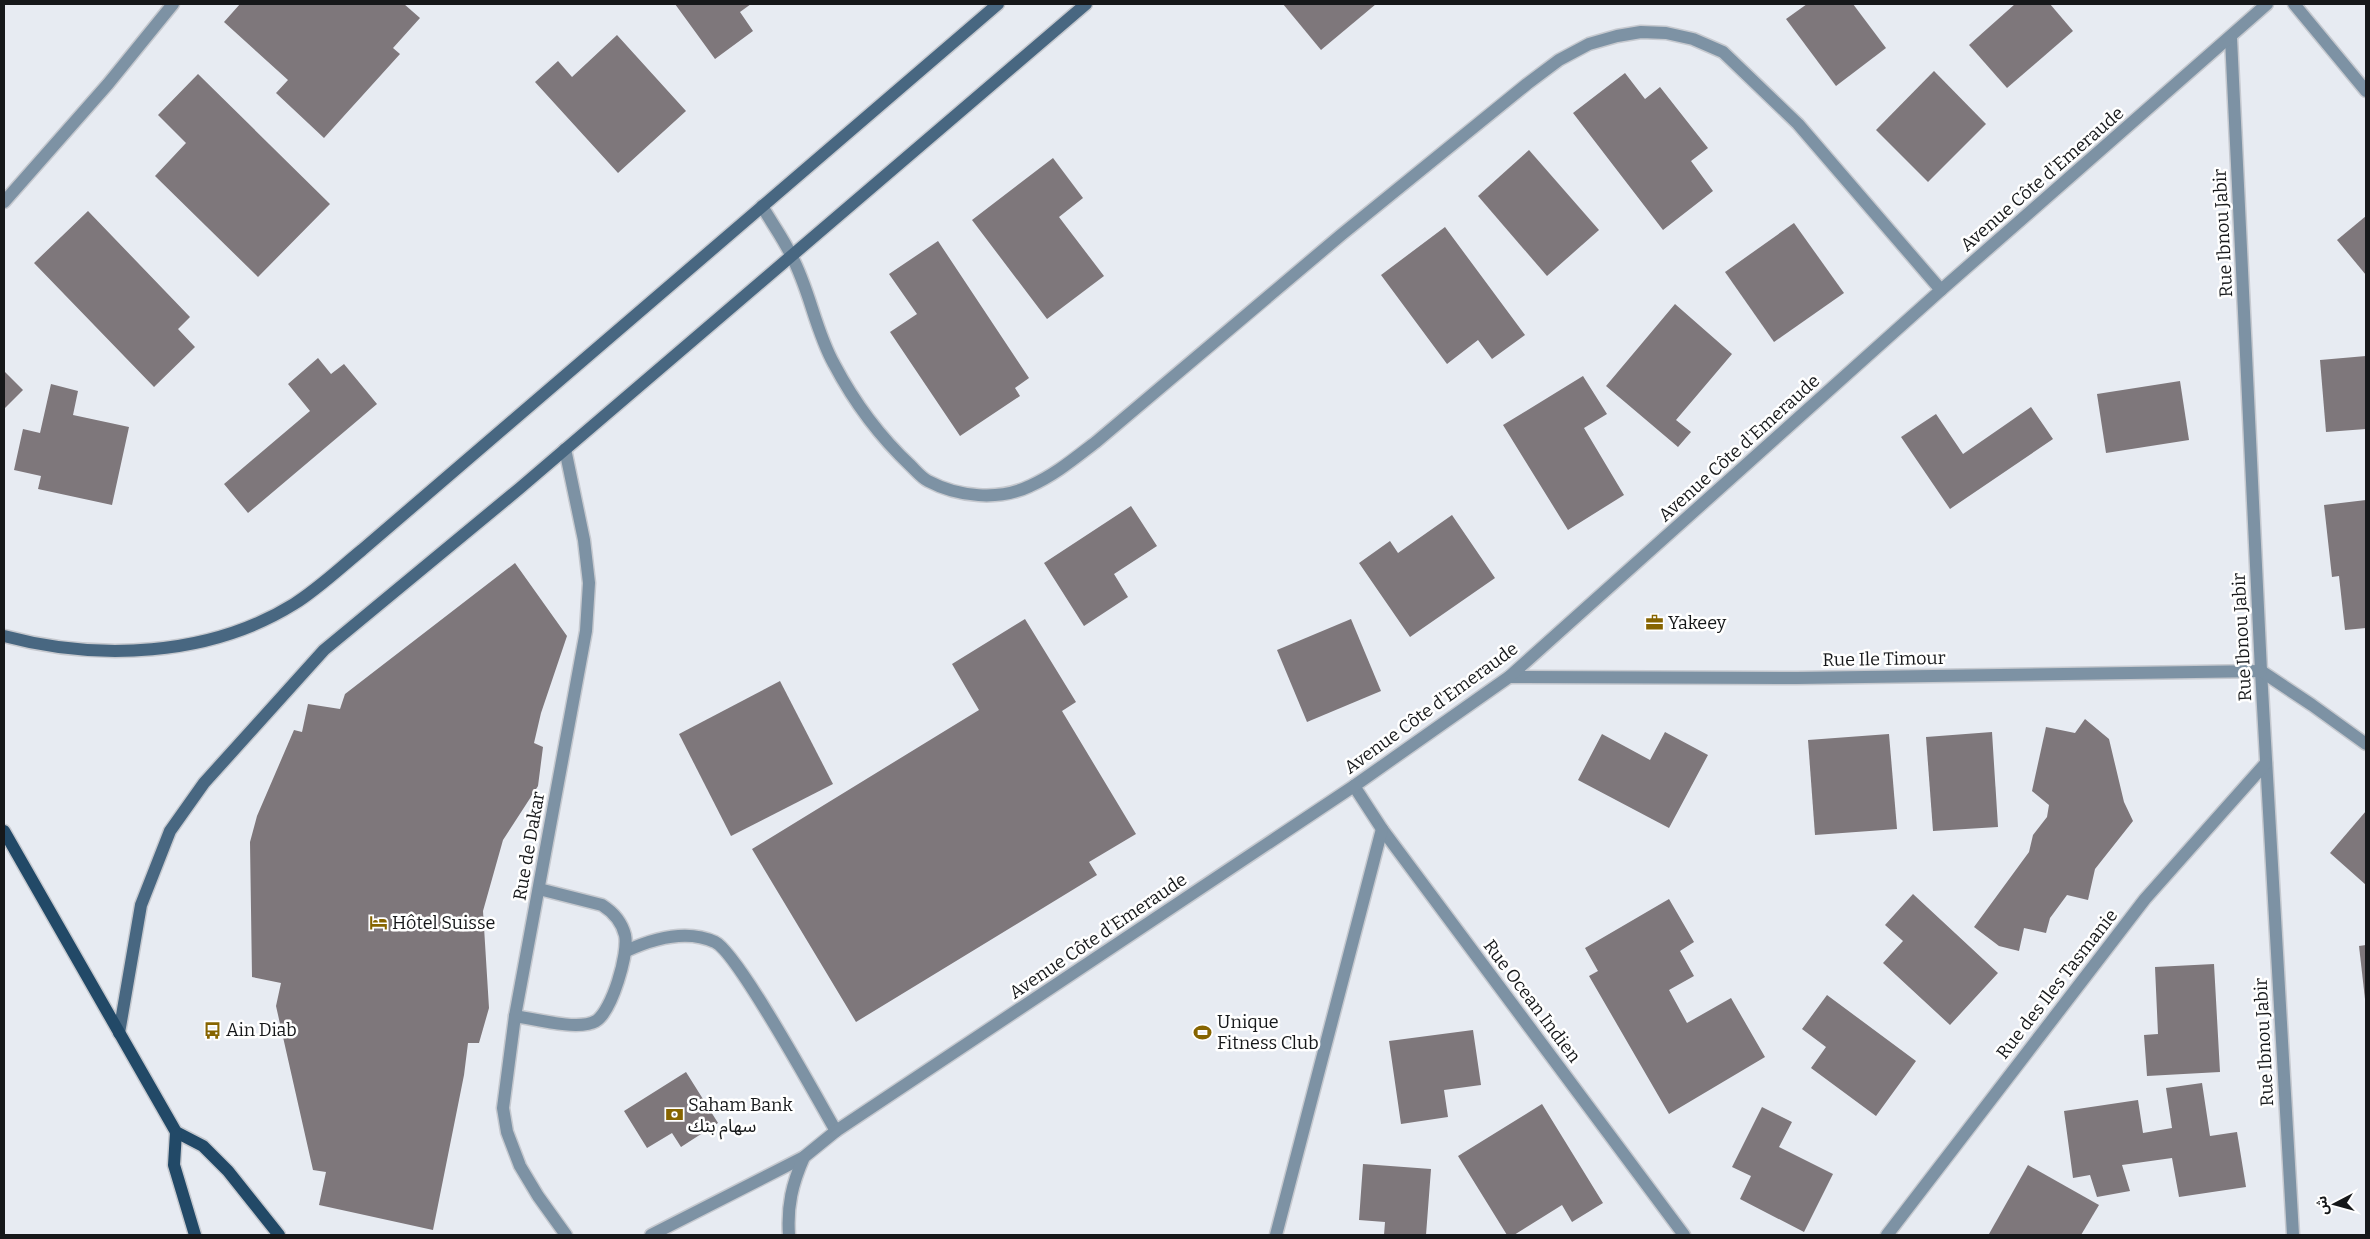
<svg xmlns="http://www.w3.org/2000/svg" width="2370" height="1239" viewBox="0 0 2370 1239" font-family="Bitter,'Noto Sans Arabic',serif">
<style>
.building{fill:#7e777b}
.lines{fill:none;stroke-linecap:round;stroke-linejoin:round}
.lane-casing{stroke:#c6c9cf;stroke-width:15}
.street-casing{stroke:#c6c9cf;stroke-width:15}
.secondary-casing{stroke:#c6c9cf;stroke-width:15}
.primary-casing{stroke:#c6c9cf;stroke-width:15}
.lane{stroke:#7d92a4;stroke-width:12}
.street{stroke:#7d92a4;stroke-width:12}
.secondary{stroke:#486781;stroke-width:12}
.primary{stroke:#224967;stroke-width:12}
.labels{text-anchor:middle;dominant-baseline:central;stroke-width:5;stroke-linejoin:round;paint-order:stroke}
.street-label{font-size:18px;fill:#16181a;stroke:#fff}
.poi-label{font-size:18px;fill:#16181a;stroke:#fff;text-anchor:start}
</style>
<rect width="100%" height="100%" fill="#e7ebf2"/>
<g class="building">
<polygon points="240,4 404,4 420,18 393,48 400,54 324,138 276,93 288,80 224,22"/>
<polygon points="675,4 751,4 740,12 753,31 715,59"/>
<polygon points="1283,4 1376,4 1321,50"/>
<polygon points="1807,4 1853,4 1886,48 1836,86 1786,19"/>
<polygon points="2015,4 2050,4 2073,31 2007,88 1969,45"/>
<polygon points="617,35 686,111 618,173 535,82 558,61 572,77"/>
<polygon points="1934,71 1986,124 1928,182 1876,130"/>
<polygon points="1625,73 1645,99 1660,87 1708,148 1691,161 1713,191 1663,230 1573,113"/>
<polygon points="198,74 330,204 258,277 155,176 186,143 158,115"/>
<polygon points="1529,150 1599,230 1547,276 1478,196"/>
<polygon points="1053,158 1083,198 1059,217 1104,276 1047,319 972,220"/>
<polygon points="88,211 190,317 178,329 195,347 154,387 34,263"/>
<polygon points="2366,216 2366,275 2337,240"/>
<polygon points="1794,223 1844,293 1774,342 1725,272"/>
<polygon points="1445,227 1525,335 1492,359 1478,340 1447,364 1381,275"/>
<polygon points="938,241 1029,378 1015,388 1020,396 960,436 890,332 917,314 889,274"/>
<polygon points="1675,304 1732,354 1676,420 1691,432 1678,447 1606,386"/>
<polygon points="2366,356 2366,429 2326,432 2320,360"/>
<polygon points="318,358 331,374 344,364 377,404 248,513 224,484 310,411 288,384"/>
<polygon points="4,371 23,390 4,409"/>
<polygon points="1583,376 1607,414 1584,428 1624,495 1568,530 1503,425"/>
<polygon points="2180,381 2189,440 2106,453 2097,394"/>
<polygon points="51,384 78,391 73,415 129,427 112,505 38,489 41,476 14,470 23,429 40,433"/>
<polygon points="2031,407 2053,439 1950,509 1901,437 1936,414 1963,454"/>
<polygon points="2366,500 2366,628 2345,630 2339,576 2332,577 2324,505"/>
<polygon points="1131,506 1157,546 1114,574 1128,597 1084,626 1044,563"/>
<polygon points="1452,515 1495,578 1410,637 1359,563 1390,541 1398,553"/>
<polygon points="515,563 567,636 541,713 534,743 543,747 538,786 503,840 483,911 489,1008 479,1043 468,1043 464,1075 433,1230 319,1205 326,1172 313,1170 276,1006 281,983 252,977 250,842 257,816 294,730 302,732 308,704 340,709 345,694"/>
<polygon points="1025,619 1076,702 1062,711 1136,834 1089,862 1097,875 856,1022 752,849 979,710 952,664"/>
<polygon points="1351,619 1381,691 1307,722 1277,650"/>
<polygon points="780,681 833,784 731,836 679,734"/>
<polygon points="2085,719 2109,739 2124,802 2133,821 2095,869 2088,900 2067,895 2050,918 2046,933 2024,928 2019,951 1999,946 1974,927 2029,852 2033,835 2047,817 2049,805 2032,791 2046,727 2075,733"/>
<polygon points="1665,732 1708,755 1669,828 1578,780 1602,734 1650,760"/>
<polygon points="1992,732 1998,827 1933,831 1926,737"/>
<polygon points="1889,734 1897,829 1815,835 1808,740"/>
<polygon points="2366,811 2366,885 2330,853"/>
<polygon points="1913,894 1998,973 1950,1025 1883,963 1903,941 1885,925"/>
<polygon points="1669,899 1694,942 1680,951 1694,976 1669,990 1687,1023 1731,998 1765,1057 1669,1114 1589,976 1598,971 1585,948"/>
<polygon points="2366,945 2366,999 2365,999 2359,946"/>
<polygon points="2214,964 2220,1072 2147,1076 2144,1035 2158,1034 2155,967"/>
<polygon points="1827,995 1916,1061 1876,1116 1811,1068 1826,1047 1802,1029"/>
<polygon points="1473,1030 1481,1085 1444,1090 1448,1117 1401,1124 1389,1041"/>
<polygon points="686,1072 718,1123 681,1147 672,1133 647,1148 624,1111"/>
<polygon points="2202,1083 2210,1136 2237,1132 2246,1187 2179,1197 2172,1158 2122,1165 2130,1191 2097,1197 2090,1175 2073,1178 2064,1111 2138,1100 2143,1133 2172,1128 2166,1088"/>
<polygon points="1542,1104 1603,1203 1572,1222 1562,1205 1514,1235 1507,1235 1458,1156"/>
<polygon points="1762,1107 1792,1122 1779,1147 1833,1174 1804,1232 1740,1199 1751,1176 1732,1167"/>
<polygon points="1363,1164 1431,1169 1426,1235 1384,1235 1385,1222 1359,1220"/>
<polygon points="2028,1165 2099,1205 2081,1235 1989,1234"/>
</g>
<g class="lines">
<defs>
<g id="lane">
<path d="M626 951C652 939 687 929 715 942 738 953 818 1100 836 1131"/>
<path d="M515 1016C534 1019 579 1031 596 1021 612 1011 629 953 625 935 622 923 613 912 602 905L539 889"/>
</g>
<g id="street">
<polyline points="2294,4 2366,91"/>
<polyline points="2231,38 2261,671 2293,1235"/>
<polyline points="4,202 108,84 173,4"/>
<path d="M762 206C771 222 783 238 791 255 810 290 815 330 834 364 854 402 880 437 911 466 916 471 922 478 928 481 958 497 999 501 1030 486 1055 475 1075 458 1096 442L1341 235 1527 84 1559 60 1589 44 1617 36 1641 32 1666 33 1693 39 1723 52 1798 124 1941 290"/>
<polyline points="565,449 584,540 589,583 586,631 515,1016 503,1108 507,1132 520,1166 538,1196 566,1235"/>
<polyline points="2261,671 2312,705 2366,744"/>
<polyline points="1509,677 1797,678 2261,671"/>
<polyline points="1354,786 1382,829 1684,1235"/>
<polyline points="651,1235 804,1157 836,1131 1354,786 1509,677 1941,290 2267,4"/>
<path d="M789 1235C787 1206 792 1184 804 1157"/>
<polyline points="1276,1235 1382,829"/>
<polyline points="1887,1235 2145,899 2266,763"/>
</g>
<g id="secondary">
<path d="M4 636C97 661 209 657 294 604 318 589 340 568 362 550L998 4"/>
<polyline points="119,1033 141,905 170,831 204,783 324,650 520,488 1086,4"/>
</g>
<g id="primary">
<polyline points="4,831 176,1132 203,1146 228,1171 279,1235"/>
<polyline points="176,1132 174,1165 195,1235"/>
</g>
</defs>
<use href="#lane" class="lane-casing"/>
<use href="#street" class="street-casing"/>
<use href="#secondary" class="secondary-casing"/>
<use href="#primary" class="primary-casing"/>
<use href="#lane" class="lane"/>
<use href="#street" class="street"/>
<use href="#secondary" class="secondary"/>
<use href="#primary" class="primary"/>
</g>
<defs>
<symbol id="office-bare" viewBox="-9 -9 18 18"><path d="M-6-3h4V-5.5h4V-3h4V5H-6ZM-1-4.5V-3h2v-1.5ZM-6 0V1H6V0Z" fill="#866400" stroke="#fff" stroke-width="2.5" paint-order="stroke"/></symbol>
<symbol id="hotel-bare" viewBox="-9 -9 18 18"><path d="M-6-4.5h1.5V1H6V5H4.5V3h-9V5H-6ZM-4 0a1.8 1.8 0 1 1 3.6 0ZM.5 0V-2.5h3Q6-2.5 6 0Z" fill="#866400" stroke="#fff" stroke-width="2.5" paint-order="stroke"/></symbol>
<symbol id="bus-bare" viewBox="-9 -9 18 18"><path d="M-5-6H5V4H4V6H2V4H-2V6H-4V4H-5ZM-3.5-4V0h7V-4ZM-3.5 1.2v1.5H-2V1.2ZM2 1.2v1.5H3.5V1.2Z" fill="#866400" stroke="#fff" stroke-width="2.5" paint-order="stroke"/></symbol>
<symbol id="stadium-bare" viewBox="-9 -9 18 18"><path d="M0-5a6.5 5 0 1 0 0 10a6.5 5 0 1 0 0-10ZM-3.5-1.8h7v3.6h-7Z" fill="#866400" stroke="#fff" stroke-width="2.5" paint-order="stroke"/></symbol>
<symbol id="bank-bare" viewBox="-9 -9 18 18"><path d="M-6-4H6V4H-6ZM0-2.3a2.3 2.3 0 1 0 0 4.6a2.3 2.3 0 1 0 0-4.6Z" fill="#866400" stroke="#fff" stroke-width="2.5" paint-order="stroke"/></symbol>
</defs>
<g fill-rule="evenodd">
<use href="#office-bare" x="1642" y="610" width="25" height="25"/>
<use href="#hotel-bare" x="366" y="910" width="25" height="25"/>
<use href="#bus-bare" x="200" y="1018" width="25" height="25"/>
<use href="#stadium-bare" x="1190" y="1020" width="25" height="25"/>
<use href="#bank-bare" x="662" y="1102" width="25" height="25"/>
</g>
<g class="labels">
<g class="street-label">
<text transform="translate(2042 179) rotate(-41)">Avenue Côte d'Emeraude</text>
<text transform="translate(2223 233) rotate(-93)">Rue Ibnou Jabir</text>
<text transform="translate(1739 448) rotate(-42)">Avenue Côte d'Emeraude</text>
<text transform="translate(2242 637) rotate(-93)">Rue Ibnou Jabir</text>
<text transform="translate(1884 659) rotate(-1)">Rue Ile Timour</text>
<text transform="translate(1431 708) rotate(-36)">Avenue Côte d'Emeraude</text>
<text transform="translate(529 846) rotate(-80)">Rue de Dakar</text>
<text transform="translate(1098 936) rotate(-34)">Avenue Côte d'Emeraude</text>
<text transform="translate(2057 984) rotate(-52)">Rue des Iles Tasmanie</text>
<text transform="translate(1532 1001) rotate(53)">Rue Ocean Indien</text>
<text transform="translate(2264 1042) rotate(-93)">Rue Ibnou Jabir</text>
</g>
<g class="poi-label">
<text x="1668" y="623">Yakeey</text>
<text x="392" y="923">Hôtel Suisse</text>
<text x="1217" y="1022">Unique<tspan x="1217" dy="21">Fitness Club</tspan></text>
<text x="226" y="1030">Ain Diab</text>
<text x="688" y="1105">Saham Bank<tspan x="688" dy="21">سهام بنك</tspan></text>
</g>
</g>
<rect width="2370" height="1239" fill="none" stroke="#16181a" stroke-width="10"/>
<g transform="translate(2335 1204) rotate(264)" stroke="#ffffff" stroke-width="4" paint-order="stroke">
<path d="M0-4L9 19L0 12L-9 19Z" fill="#16181a"/>
<text y="-8" font-size="14" font-weight="bold" text-anchor="middle" fill="#16181a">ش</text>
</g>
</svg>
